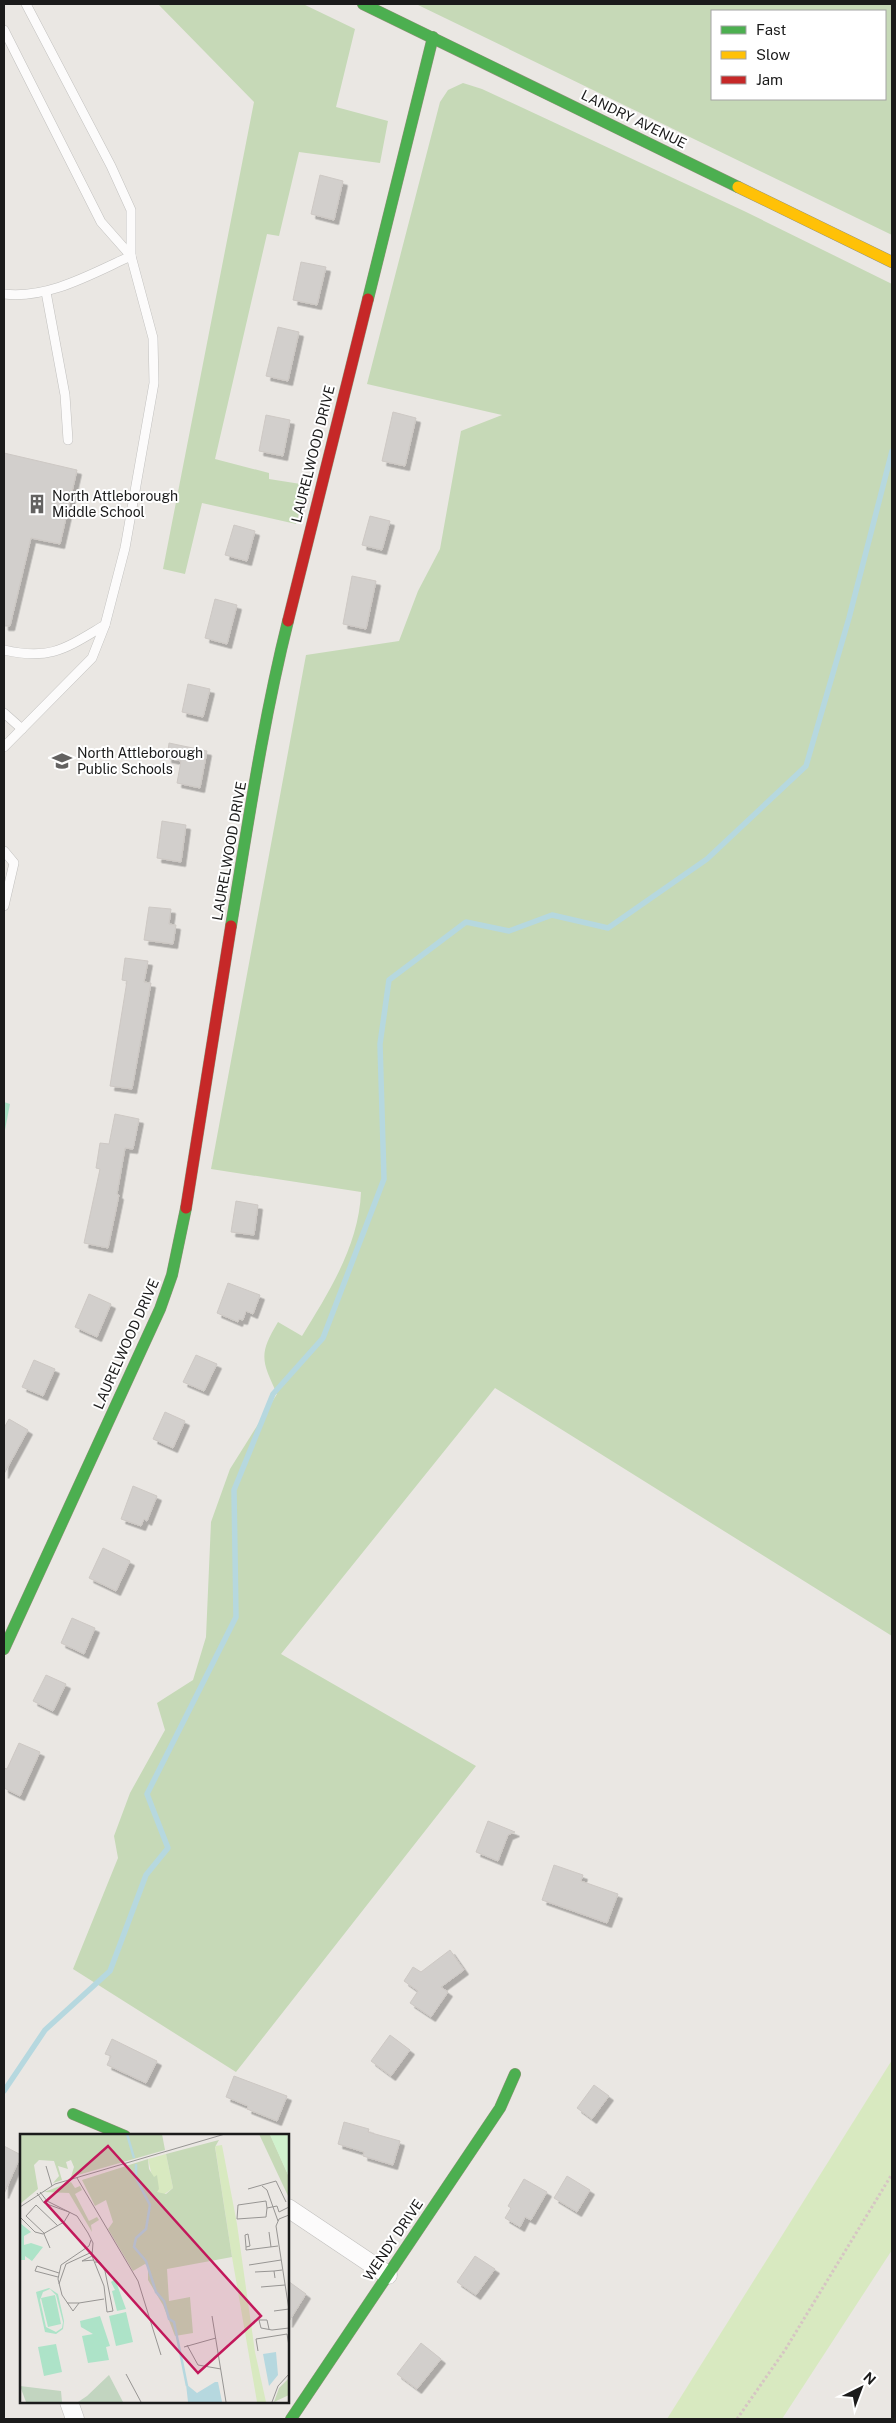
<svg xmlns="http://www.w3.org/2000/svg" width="896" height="2423" viewBox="0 0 896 2423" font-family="'Public Sans',sans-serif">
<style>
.grass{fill:#d8e9c0}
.forest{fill:#c6d9b7;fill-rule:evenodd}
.pitch{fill:#ade3c8}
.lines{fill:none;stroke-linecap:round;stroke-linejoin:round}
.stream{stroke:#b6d8df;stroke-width:5.5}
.building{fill:#d2cfcc;stroke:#cdc8c4;filter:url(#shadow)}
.lane-casing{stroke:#c2c1bf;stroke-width:10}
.street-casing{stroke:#c2c1bf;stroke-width:19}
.fast-casing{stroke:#93937b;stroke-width:12}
.slow-casing{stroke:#93937b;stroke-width:12}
.jam-casing{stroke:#93937b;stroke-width:12}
.path{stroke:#d6c5c3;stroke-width:3;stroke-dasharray:2.5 2.5;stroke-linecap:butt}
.lane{stroke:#fcfbfb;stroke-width:9}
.street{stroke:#fcfbfb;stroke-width:18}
.fast{stroke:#4caf50;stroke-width:11}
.slow{stroke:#ffc107;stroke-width:11}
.jam{stroke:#c62828;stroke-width:11}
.labels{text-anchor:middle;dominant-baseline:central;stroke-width:4;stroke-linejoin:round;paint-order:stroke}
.street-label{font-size:14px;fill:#1b1b1b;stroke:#fff}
.poi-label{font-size:14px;fill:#1b1b1b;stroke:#fff;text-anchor:start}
.inset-river{fill:none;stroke:#b6d8df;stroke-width:2.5}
.inset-road{fill:none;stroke:#979593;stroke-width:1}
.view{fill:#c2185b;fill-opacity:0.15;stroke:#c2185b;stroke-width:2.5}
.inset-edge{fill:none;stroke:#1b1b1b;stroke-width:2.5}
</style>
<defs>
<filter id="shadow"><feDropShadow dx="4.5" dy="4.5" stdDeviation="0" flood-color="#0004"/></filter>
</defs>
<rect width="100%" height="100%" fill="#eae7e3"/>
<polygon class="grass" points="892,2060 892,2250 782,2419 667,2419"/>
<g class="forest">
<polygon points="158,4 303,4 355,29 336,107 388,121 380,163 299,152 279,236 267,234 215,459 269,473 269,479 307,485 296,524 202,503 185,574 163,569 254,102"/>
<path d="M416 4H892V235ZM712 11H885V99H712Z"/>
<path d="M463 83 482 89 744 211 892 284V1636L495 1388 281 1654 476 1766 236 2072 73 1969 118 1858 114 1836 130 1793 165 1730 157 1703 193 1680 206 1637 211 1522 230 1469 277 1394C262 1361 258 1355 278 1322L302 1336C329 1292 359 1245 361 1192L211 1169 306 655 399 641 418 591 440 549 461 431 502 415 367 384 440 102 448 90Z"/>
</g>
<polygon class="pitch" points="4,1102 10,1104 4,1135"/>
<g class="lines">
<polyline class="stream" points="4,2091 45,2030 110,1971 146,1875 168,1848 147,1794 236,1617 234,1490 273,1394 323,1338 384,1179 380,1044 389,980 466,922 509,931 552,915 608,928 707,859 806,766 849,618 892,451"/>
</g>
<g class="building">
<polygon points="320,175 343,181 334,220 311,214"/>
<polygon points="301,262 326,267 317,305 293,300"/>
<polygon points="278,327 299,332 288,381 266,376"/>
<polygon points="393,412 416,418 405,466 382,461"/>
<polygon points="266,415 290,420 283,456 259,451"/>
<polygon points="4,453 77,470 60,544 31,538 10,626 4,626"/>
<polygon points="370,516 390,521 382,550 362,545"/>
<polygon points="234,525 255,531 247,561 225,555"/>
<polygon points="352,576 376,581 366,629 343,624"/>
<polygon points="215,599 237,605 227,644 205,638"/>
<polygon points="188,684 210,689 203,717 182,712"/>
<polygon points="169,743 207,751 200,788 177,783 181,761 167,758"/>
<polygon points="162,821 186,825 181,862 157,858"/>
<polygon points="149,907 171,909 169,924 176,925 173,944 144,940"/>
<polygon points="125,958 148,961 144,982 151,983 132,1089 110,1086 127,981 122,980"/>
<polygon points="115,1114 139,1119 133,1149 125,1148 117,1194 119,1195 108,1248 84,1243 100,1169 96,1168 100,1143 109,1144"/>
<polygon points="236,1201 258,1205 254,1235 231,1232"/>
<polygon points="228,1283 260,1295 253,1314 246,1311 243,1320 239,1319 238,1322 217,1313"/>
<polygon points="89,1294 111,1304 97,1337 75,1327"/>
<polygon points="196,1355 217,1364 204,1391 183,1382"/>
<polygon points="34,1360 55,1369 43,1396 22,1387"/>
<polygon points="165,1412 185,1421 173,1448 153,1439"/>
<polygon points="9,1419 28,1430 4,1474 4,1428"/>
<polygon points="133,1486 157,1496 147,1521 144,1519 141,1526 121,1519"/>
<polygon points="103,1548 130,1561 116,1591 89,1578"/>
<polygon points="72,1618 95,1628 84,1654 61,1643"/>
<polygon points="46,1675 66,1684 53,1711 33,1701"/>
<polygon points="19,1743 40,1752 20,1796 4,1788 4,1768 7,1769"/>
<polygon points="488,1821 515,1832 508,1835 498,1861 476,1852"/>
<polygon points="554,1865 583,1875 581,1881 618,1894 607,1923 542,1900"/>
<polygon points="450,1950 464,1970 441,1987 448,1992 431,2017 410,2003 418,1991 404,1981 413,1967 421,1972"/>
<polygon points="390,2035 410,2050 391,2076 371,2061"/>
<polygon points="112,2039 157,2061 146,2083 107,2065 111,2056 105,2054"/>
<polygon points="234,2076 287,2096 277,2121 247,2109 248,2106 226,2097"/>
<polygon points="594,2085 609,2096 592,2119 577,2108"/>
<polygon points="344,2122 369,2129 368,2132 400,2141 393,2165 363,2156 364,2152 338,2144"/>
<polygon points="4,2146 21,2155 4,2194"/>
<polygon points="567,2176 590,2190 577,2212 554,2198"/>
<polygon points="524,2179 547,2192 531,2220 525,2217 520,2227 505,2218 511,2208 508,2206"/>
<polygon points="475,2256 495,2269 476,2295 457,2282"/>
<polygon points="288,2281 306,2294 288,2323"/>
<polygon points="421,2343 441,2359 417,2389 397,2374"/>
</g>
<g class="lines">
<defs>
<g id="lane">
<polyline points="4,30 101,222 131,256"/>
<polyline points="46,292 65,395 68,440"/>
<path d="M4 294C49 299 91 274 131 256"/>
<path d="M4 650C51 661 66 648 105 625"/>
<polyline points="4,713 22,729"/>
<polyline points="4,747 92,658 105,625 125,548 154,383 153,338 131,256 131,210 111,166 26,4"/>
<polyline points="4,851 14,863 4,906"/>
</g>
<g id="street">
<polyline points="288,2208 388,2275"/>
<polyline points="69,2402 75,2419"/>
</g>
<g id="fast">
<polyline points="363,4 738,187"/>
<polyline points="368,299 433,37"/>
<path d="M231 926C248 824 263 721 288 621"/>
<polyline points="4,1649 160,1309 172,1275 186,1208"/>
<polyline points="73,2114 125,2136"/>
<polyline points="291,2419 500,2108 515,2074"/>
</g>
<polyline id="slow" points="738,187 892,262"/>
<g id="jam">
<polyline points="288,621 368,299"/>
<polyline points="186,1208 231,926"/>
</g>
</defs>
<use href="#lane" class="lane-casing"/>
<use href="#street" class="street-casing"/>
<use href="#fast" class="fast-casing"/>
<use href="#slow" class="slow-casing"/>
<use href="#jam" class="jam-casing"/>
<polyline class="path" points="737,2419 785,2350 892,2174"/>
<use href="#lane" class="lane"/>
<use href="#street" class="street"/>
<use href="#fast" class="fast"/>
<use href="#slow" class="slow"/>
<use href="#jam" class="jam"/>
</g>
<defs>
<symbol id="building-bare" viewBox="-9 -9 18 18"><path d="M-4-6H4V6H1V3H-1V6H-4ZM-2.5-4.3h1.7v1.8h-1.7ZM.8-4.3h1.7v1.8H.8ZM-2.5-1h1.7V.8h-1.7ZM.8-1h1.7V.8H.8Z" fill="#636261" stroke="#fff" stroke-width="2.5" paint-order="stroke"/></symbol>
<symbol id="school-bare" viewBox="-9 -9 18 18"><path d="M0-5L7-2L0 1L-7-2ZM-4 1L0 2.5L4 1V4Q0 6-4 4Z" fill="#636261" stroke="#fff" stroke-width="2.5" paint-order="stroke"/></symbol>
</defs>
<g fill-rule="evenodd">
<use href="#building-bare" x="23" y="490" width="28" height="28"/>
<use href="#school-bare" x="48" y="747" width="28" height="28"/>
</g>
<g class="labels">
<g class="street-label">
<text transform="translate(634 119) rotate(26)">LANDRY AVENUE</text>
<text transform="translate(313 454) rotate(-76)">LAURELWOOD DRIVE</text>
<text transform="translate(229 851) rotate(-80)">LAURELWOOD DRIVE</text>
<text transform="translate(126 1344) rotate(-66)">LAURELWOOD DRIVE</text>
<text transform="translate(393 2240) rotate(-56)">WENDY DRIVE</text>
</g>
<g class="poi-label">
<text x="52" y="496">North Attleborough<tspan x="52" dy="16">Middle School</tspan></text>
<text x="77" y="753">North Attleborough<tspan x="77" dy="16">Public Schools</tspan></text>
</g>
</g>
<g transform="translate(20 2134)">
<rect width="269" height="269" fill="#eae7e3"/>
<path d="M202 11 217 90 235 218 246 268H237L212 123 195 12ZM146 20 153 54 143 61 136 58 128 25Z" fill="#d8e9c0"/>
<path d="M0 0H142L145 16 51 43 54 33 51 26 46 28 48 35 38 32 42 46 33 49 39 42 34 27 19 26 14 31 18 55 0 70ZM239 0H250L269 43V64ZM199 6 195 13 212 123 147 135 149 167 170 163 173 199 155 202 143 171 128 146V132L125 130 113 137 88 95 93 88 86 66 75 72 62 46 128 25 129 35 134 43 137 41 139 55 137 58 146 60 153 54 146 20ZM51 48 55 54 60 52 62 56 55 60 69 87 77 83 79 86 71 91 72 98 49 59 24 58ZM269 244V261L254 268 259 254Z" fill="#c6d9b7"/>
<path d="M89 241 103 268H58L67 262ZM0 252 41 257 42 268H6Z" fill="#c2d5c0"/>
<path d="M269 0V43L250 1Z" fill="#d0f1cd"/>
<path d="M0 89 11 98 4 102V111L11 109 23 113 12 127 5 122V126H0ZM95 145 106 175 97 177 92 157 95 156 91 148ZM29 154 38 160 44 187 43 195 36 200 25 198 16 158ZM30 155 36 161 43 188 42 194 36 198 26 193 20 166 23 158ZM35 161 41 190 28 193 21 164ZM106 178 113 208 96 212 89 182ZM80 182 90 212 86 213 89 226 68 229 62 202 73 200 61 193 60 187ZM36 210 42 238 24 242 18 213Z" fill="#ade3c8" fill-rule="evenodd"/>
<path d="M256 218 258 241 249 252 243 220ZM195 248H198L202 268H168L166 250 177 259Z" fill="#b6d8df"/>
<path class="inset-river" d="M107 0 114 24M116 30V44L130 71 126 95 116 104 114 113 126 127 136 158 144 167 149 185 154 188 167 252"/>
<path class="inset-road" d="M26 32 32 52M57 44 118 147 141 221M242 52 247 56 258 87M228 55 256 47 266 68M20 58 27 67 57 82 68 99 73 109 72 122 84 152 87 178 93 177 85 137 80 128H75M17 59 24 69 49 78M0 73 35 50 205 0M247 74 246 67 218 71 217 85 246 83 247 74 257 72 259 78 269 73M269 81 259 85 256 92 269 176M0 83 15 98 23 100 44 88 50 78M249 98 251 113M24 100 30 114M25 100 6 82 16 71 38 92M226 113 230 112 228 100 225 101 226 113V116L258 112M72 122 62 127 74 126M229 131 261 126M235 138 254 137M38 143 15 137 17 132 39 139M255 144 254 137 262 136M39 150 46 130 72 118M241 153 265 151M47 169H59L53 177 42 161 38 145 41 131 69 112 71 106M59 169 84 165M254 177 269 175M192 182 206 268M249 195 247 186H239L241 194 252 196 269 194M167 211 178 231 201 235M164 213 196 204M238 217 236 205 267 200 269 212M106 240 121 268M252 268 258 252 269 240"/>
<path class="view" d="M88 12 241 182 178 239 25 68Z"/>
<rect width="269" height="269" class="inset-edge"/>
</g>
<rect width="896" height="2423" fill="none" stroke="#1b1b1b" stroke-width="10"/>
<rect x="711" y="10" width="175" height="90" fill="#ffffff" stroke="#a4a4a4"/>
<rect x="721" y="26" width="25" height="8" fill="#4caf50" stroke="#a4a4a4"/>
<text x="756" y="35" font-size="15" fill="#1b1b1b">Fast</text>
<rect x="721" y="51" width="25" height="8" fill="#ffc107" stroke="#a4a4a4"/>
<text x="756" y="60" font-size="15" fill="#1b1b1b">Slow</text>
<rect x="721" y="76" width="25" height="8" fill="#c62828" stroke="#a4a4a4"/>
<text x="756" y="85" font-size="15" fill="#1b1b1b">Jam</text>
<g transform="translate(861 2388) rotate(42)" stroke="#ffffff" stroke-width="4" paint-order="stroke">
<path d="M0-4L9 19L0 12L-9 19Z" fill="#1b1b1b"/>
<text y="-8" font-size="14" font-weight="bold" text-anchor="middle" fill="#1b1b1b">N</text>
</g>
</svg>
